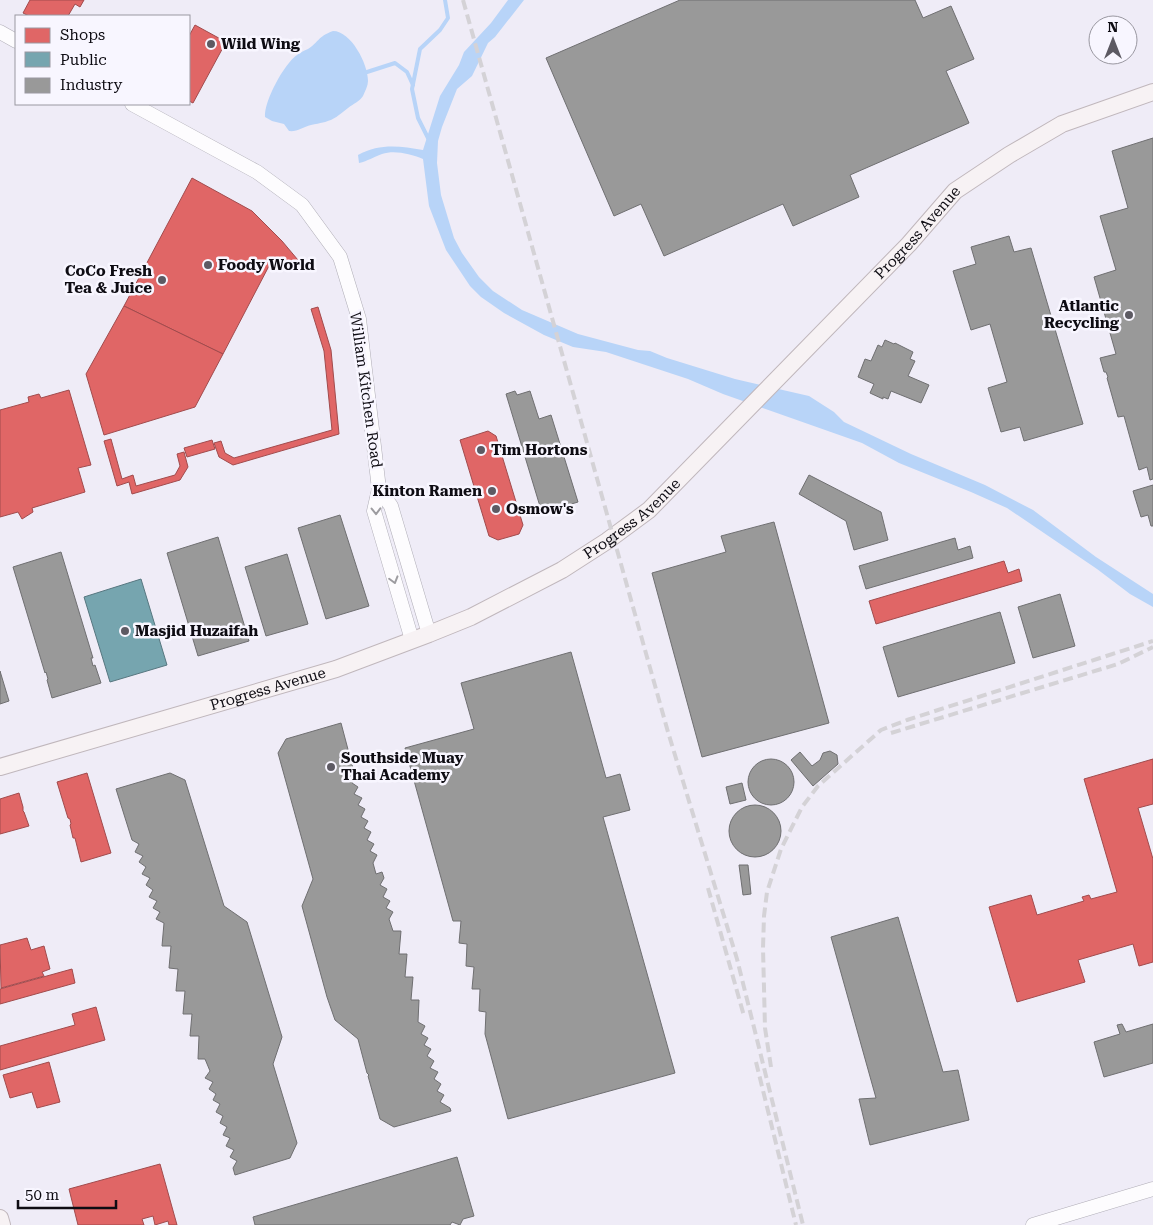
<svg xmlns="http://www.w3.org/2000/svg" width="1153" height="1225" viewBox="0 0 1153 1225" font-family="'Roboto Serif',serif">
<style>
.water{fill:#b8d4f8}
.shops{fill:#e06666;stroke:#a14b4d}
.public{fill:#76a5af;stroke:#577780}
.industry{fill:#999;stroke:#6f6f71}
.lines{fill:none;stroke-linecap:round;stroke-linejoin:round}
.stream{stroke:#b8d4f8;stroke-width:4}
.minor-casing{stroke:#b0aeb7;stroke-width:15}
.major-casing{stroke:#c0b7bc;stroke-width:18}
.minor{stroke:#fdfcfe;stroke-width:14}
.major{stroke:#f7f2f4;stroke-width:16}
.rail{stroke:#d4d2d6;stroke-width:4;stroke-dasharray:10 5;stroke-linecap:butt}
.oneway{stroke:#9d9ca0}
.poi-dot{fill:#5d5a63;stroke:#f8f6ff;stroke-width:2}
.labels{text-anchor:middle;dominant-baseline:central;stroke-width:5;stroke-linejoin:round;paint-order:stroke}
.poi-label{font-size:15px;font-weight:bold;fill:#0e0c13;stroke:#f8f6ff;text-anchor:start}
.street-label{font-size:15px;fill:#0e0c13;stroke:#f8f6ff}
</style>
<rect width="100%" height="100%" fill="#efecf7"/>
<g class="water">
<path d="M508 0H524L495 37 488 43 472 76 457 89 442 127 438 141 437 163 441 195 454 238 462 253 479 277 493 291 522 310 578 334 638 350 650 351 667 358 735 379 809 396 834 412 844 422 911 454 985 485 1033 510 1096 557 1153 594V607L1130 594 1097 569 1007 508 971 492 899 463 862 443 723 394 688 379 606 352 573 347 544 335 504 313 481 297 470 286 446 250 429 206 423 159C410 154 395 150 382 154 373 157 368 161 359 163L358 155C380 143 400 146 423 150L440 96 459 65 464 52 491 23Z"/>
<path d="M333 31C351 31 368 64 368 81 368 86 365 91 363 96 360 101 353 104 348 108 332 121 331 121 311 125 303 127 297 132 289 131L284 124 272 121 265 117C264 101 284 64 297 55 300 52 304 51 308 49 319 42 317 37 333 31Z"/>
</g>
<g class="shops">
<polygon points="30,0 84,0 80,7 75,4 68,16 29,16 23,13"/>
<polygon points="195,25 226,42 193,103 189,101 189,36"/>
<polygon points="192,178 252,211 282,241 303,266 270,264 223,354 124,306"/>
<polygon points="124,306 223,354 195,407 104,435 86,374"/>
<polygon points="318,307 331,350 339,434 233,465 219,457 214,443 221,441 225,453 234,458 332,430 324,351 311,309"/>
<polygon points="69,390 91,465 78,468 85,492 32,508 33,512 22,519 18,512 0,517 0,410 29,402 28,397 39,394 41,398"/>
<polygon points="488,431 496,436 523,525 519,534 498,540 489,536 460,440"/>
<polygon points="111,439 122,479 133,475 136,486 175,475 180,466 177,454 184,452 188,467 180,480 132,494 129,482 117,486 104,441"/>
<polygon points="212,440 215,449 187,457 184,448"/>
<polygon points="1004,561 1008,573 1019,569 1022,581 876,624 869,601"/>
<polygon points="1153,759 1153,804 1138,808 1153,859 1153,962 1139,966 1133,944 1078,960 1085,982 1017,1002 989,907 1031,895 1037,915 1084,901 1082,897 1089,895 1091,899 1117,892 1084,779"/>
<polygon points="87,773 111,853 81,862 75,838 73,838 70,825 71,824 70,819 68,818 57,782"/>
<polygon points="19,793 23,807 23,811 24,812 29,826 0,834 0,799"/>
<polygon points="27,938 31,950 44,946 50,969 42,972 44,976 1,988 0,945"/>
<polygon points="72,969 75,983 0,1004 0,989"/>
<polygon points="96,1007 105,1040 0,1070 0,1046 75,1025 72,1014"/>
<polygon points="49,1062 60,1102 37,1108 32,1092 10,1098 3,1075"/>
<polygon points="160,1164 177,1225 169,1225 168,1221 155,1225 153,1216 142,1219 144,1225 78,1225 69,1189"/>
</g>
<polygon class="public" points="141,579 167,665 110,682 84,597"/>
<g class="industry">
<polygon points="680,0 915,0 923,18 951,6 974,59 946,71 969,123 850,175 859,197 793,226 783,204 664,256 641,204 614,216 546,58"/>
<polygon points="1153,138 1153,479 1150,480 1147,467 1139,470 1124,416 1118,417 1107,378 1108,377 1106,372 1104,372 1100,358 1116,354 1094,277 1116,270 1100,216 1128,208 1112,151"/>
<polygon points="1009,236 1014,252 1031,248 1083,424 1024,441 1020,427 1001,432 988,388 1007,382 990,324 971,330 953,271 976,264 971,247"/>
<polygon points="885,340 894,344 895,343 913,352 910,359 915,361 908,376 929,385 921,403 891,391 888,399 883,397 883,399 870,393 874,384 858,377 865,359 871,361 878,345 882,347"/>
<polygon points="515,391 517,395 530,391 539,419 551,415 578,502 542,513 506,394"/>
<polygon points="809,475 881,512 888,540 854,550 846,521 799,494"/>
<polygon points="1153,485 1153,526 1151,526 1148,515 1141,517 1133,491"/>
<polygon points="340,515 369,606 326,619 298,528"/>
<polygon points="774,522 829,723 702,757 652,573 726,552 721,536"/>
<polygon points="218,537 249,641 198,656 167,553"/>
<polygon points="955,538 958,550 970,546 973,558 866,589 859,566"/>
<polygon points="61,552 93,658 91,658 93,666 95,665 101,683 52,698 47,680 48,679 46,672 45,673 13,567"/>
<polygon points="287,554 308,624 266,636 245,567"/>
<polygon points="1060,594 1075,646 1033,658 1018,607"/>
<polygon points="1000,612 1015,663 898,697 883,647"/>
<polygon points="571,652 606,778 620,774 630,810 603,817 675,1073 508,1119 485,1034 486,1012 479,1011 480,989 472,989 474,967 466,966 467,944 459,943 461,921 453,921 405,748 474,729 461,683"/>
<polygon points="0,671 9,701 0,704"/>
<polygon points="341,723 355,776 352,783 358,787 354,794 362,798 358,805 365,809 361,817 368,821 364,828 371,832 367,840 374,844 370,851 377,855 373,863 376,874 382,872 384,878 380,885 387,889 383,897 390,901 386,908 393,912 389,919 393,931 401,931 399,954 407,954 405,977 413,977 411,1000 419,1000 418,1022 425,1026 421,1034 428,1038 424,1045 431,1049 427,1056 434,1061 430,1068 438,1072 434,1079 441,1084 437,1091 444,1095 440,1102 450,1108 451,1111 394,1127 380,1119 368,1076 369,1075 367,1073 358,1039 335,1020 327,997 302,906 313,879 278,753 286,739"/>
<polygon points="830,751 837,755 838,764 813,786 791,760 800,752 812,766 820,760 823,753"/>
<circle cx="771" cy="782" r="23"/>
<polygon points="170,773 185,780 224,906 247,922 282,1037 273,1064 297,1143 290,1158 235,1175 233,1168 237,1161 230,1157 234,1150 226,1146 230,1138 223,1135 227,1127 220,1123 223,1116 216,1112 220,1104 213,1100 216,1094 209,1089 213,1082 205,1078 210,1071 205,1059 198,1059 199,1036 190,1036 192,1014 183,1014 185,991 176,991 178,969 169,968 171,946 162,946 164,923 156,919 160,912 153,908 157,901 149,897 153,890 146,885 150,878 142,874 146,867 139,862 143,856 135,852 139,844 132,840 116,789"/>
<polygon points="742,783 746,800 730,804 726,787"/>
<circle cx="755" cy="831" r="26"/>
<polygon points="739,865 748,865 751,894 743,895"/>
<polygon points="898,917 943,1072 958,1070 969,1120 870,1145 859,1099 876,1098 831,937"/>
<polygon points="1122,1024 1126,1032 1153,1024 1153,1063 1104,1077 1094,1042 1120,1034 1117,1025"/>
<polygon points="457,1157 474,1216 463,1219 460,1225 452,1222 450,1225 255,1225 253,1217"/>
</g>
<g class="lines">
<g class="stream">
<polyline points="367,72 395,63 407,72 413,85"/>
<polyline points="428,138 418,118 412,89 420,49 440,30 448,18 445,0"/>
</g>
<defs>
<g id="minor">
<polyline points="0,32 16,41"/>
<polyline points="132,104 257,172 302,205 340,257 359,319 379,489 374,511 412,640"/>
<polyline points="379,489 391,506 429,634"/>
<polyline points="1033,1225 1153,1189"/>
</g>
<g id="major">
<path id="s1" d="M0 767 336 669 429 634 471 617 562 570 607 541 649 510 909 244 955 191 1009 155 1062 124 1153 92"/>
<polyline points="0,1218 2,1225"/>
</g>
</defs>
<use href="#minor" class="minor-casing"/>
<use href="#major" class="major-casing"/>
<use href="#minor" class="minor"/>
<use href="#major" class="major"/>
<g class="rail">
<polyline points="463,0 668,732 737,959 803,1225"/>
<polyline points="891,733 1118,664 1153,647"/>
<polyline points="708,888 744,1016"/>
<polyline points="756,1062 796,1225"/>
<polyline points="771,1067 765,1028 763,948 764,916 767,892 781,849 802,807 818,786 881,730 907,720 1153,641"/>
</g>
</g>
<defs><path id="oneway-chevron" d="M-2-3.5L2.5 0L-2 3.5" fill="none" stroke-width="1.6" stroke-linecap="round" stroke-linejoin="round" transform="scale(1.25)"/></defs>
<g class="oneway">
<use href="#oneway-chevron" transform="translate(376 511) rotate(89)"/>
<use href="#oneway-chevron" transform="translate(394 580) rotate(74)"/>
</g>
<g class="poi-dot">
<circle cx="211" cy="44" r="5"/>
<circle cx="208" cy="265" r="5"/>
<circle cx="162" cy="280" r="5"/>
<circle cx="1129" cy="315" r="5"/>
<circle cx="481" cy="450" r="5"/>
<circle cx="492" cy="491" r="5"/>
<circle cx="496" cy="509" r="5"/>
<circle cx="125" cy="631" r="5"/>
<circle cx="331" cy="767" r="5"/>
</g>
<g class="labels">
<g class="poi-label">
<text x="221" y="44">Wild Wing</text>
<text x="218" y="265">Foody World</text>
<text x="152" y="271" text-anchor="end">CoCo Fresh<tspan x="152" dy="17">Tea &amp; Juice</tspan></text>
<text x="1119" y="306" text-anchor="end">Atlantic<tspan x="1119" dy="17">Recycling</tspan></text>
<text x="491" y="450">Tim Hortons</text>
<text x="482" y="491" text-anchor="end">Kinton Ramen</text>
<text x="506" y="509">Osmow's</text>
<text x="135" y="631">Masjid Huzaifah</text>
<text x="341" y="758">Southside Muay<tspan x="341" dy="17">Thai Academy</tspan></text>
</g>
<g class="street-label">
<text stroke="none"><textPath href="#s1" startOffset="1089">Progress Avenue</textPath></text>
<text transform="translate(366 390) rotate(82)">William Kitchen Road</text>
<text stroke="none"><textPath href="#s1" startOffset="684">Progress Avenue</textPath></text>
<text stroke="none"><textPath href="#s1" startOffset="279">Progress Avenue</textPath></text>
</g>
</g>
<rect x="15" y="15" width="175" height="90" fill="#f8f6ff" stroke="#9a98a1"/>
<rect x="25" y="28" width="25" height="15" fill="#e06666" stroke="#9a98a1"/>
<text x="60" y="40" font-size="15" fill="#0e0c13">Shops</text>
<rect x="25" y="52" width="25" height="15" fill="#76a5af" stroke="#9a98a1"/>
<text x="60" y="65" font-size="15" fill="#0e0c13">Public</text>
<rect x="25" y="78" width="25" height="15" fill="#999999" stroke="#9a98a1"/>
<text x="60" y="90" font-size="15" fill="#0e0c13">Industry</text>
<g transform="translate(1113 40)"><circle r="24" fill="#f8f6ff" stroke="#9a98a1"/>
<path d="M0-4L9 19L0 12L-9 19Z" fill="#5d5a63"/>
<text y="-8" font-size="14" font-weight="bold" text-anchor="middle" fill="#0e0c13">N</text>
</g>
<path d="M18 1200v8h98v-8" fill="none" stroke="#0e0c13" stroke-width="2.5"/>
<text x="25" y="1200" font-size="15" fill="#0e0c13" stroke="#f8f6ff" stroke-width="4" paint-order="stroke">50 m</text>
</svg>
